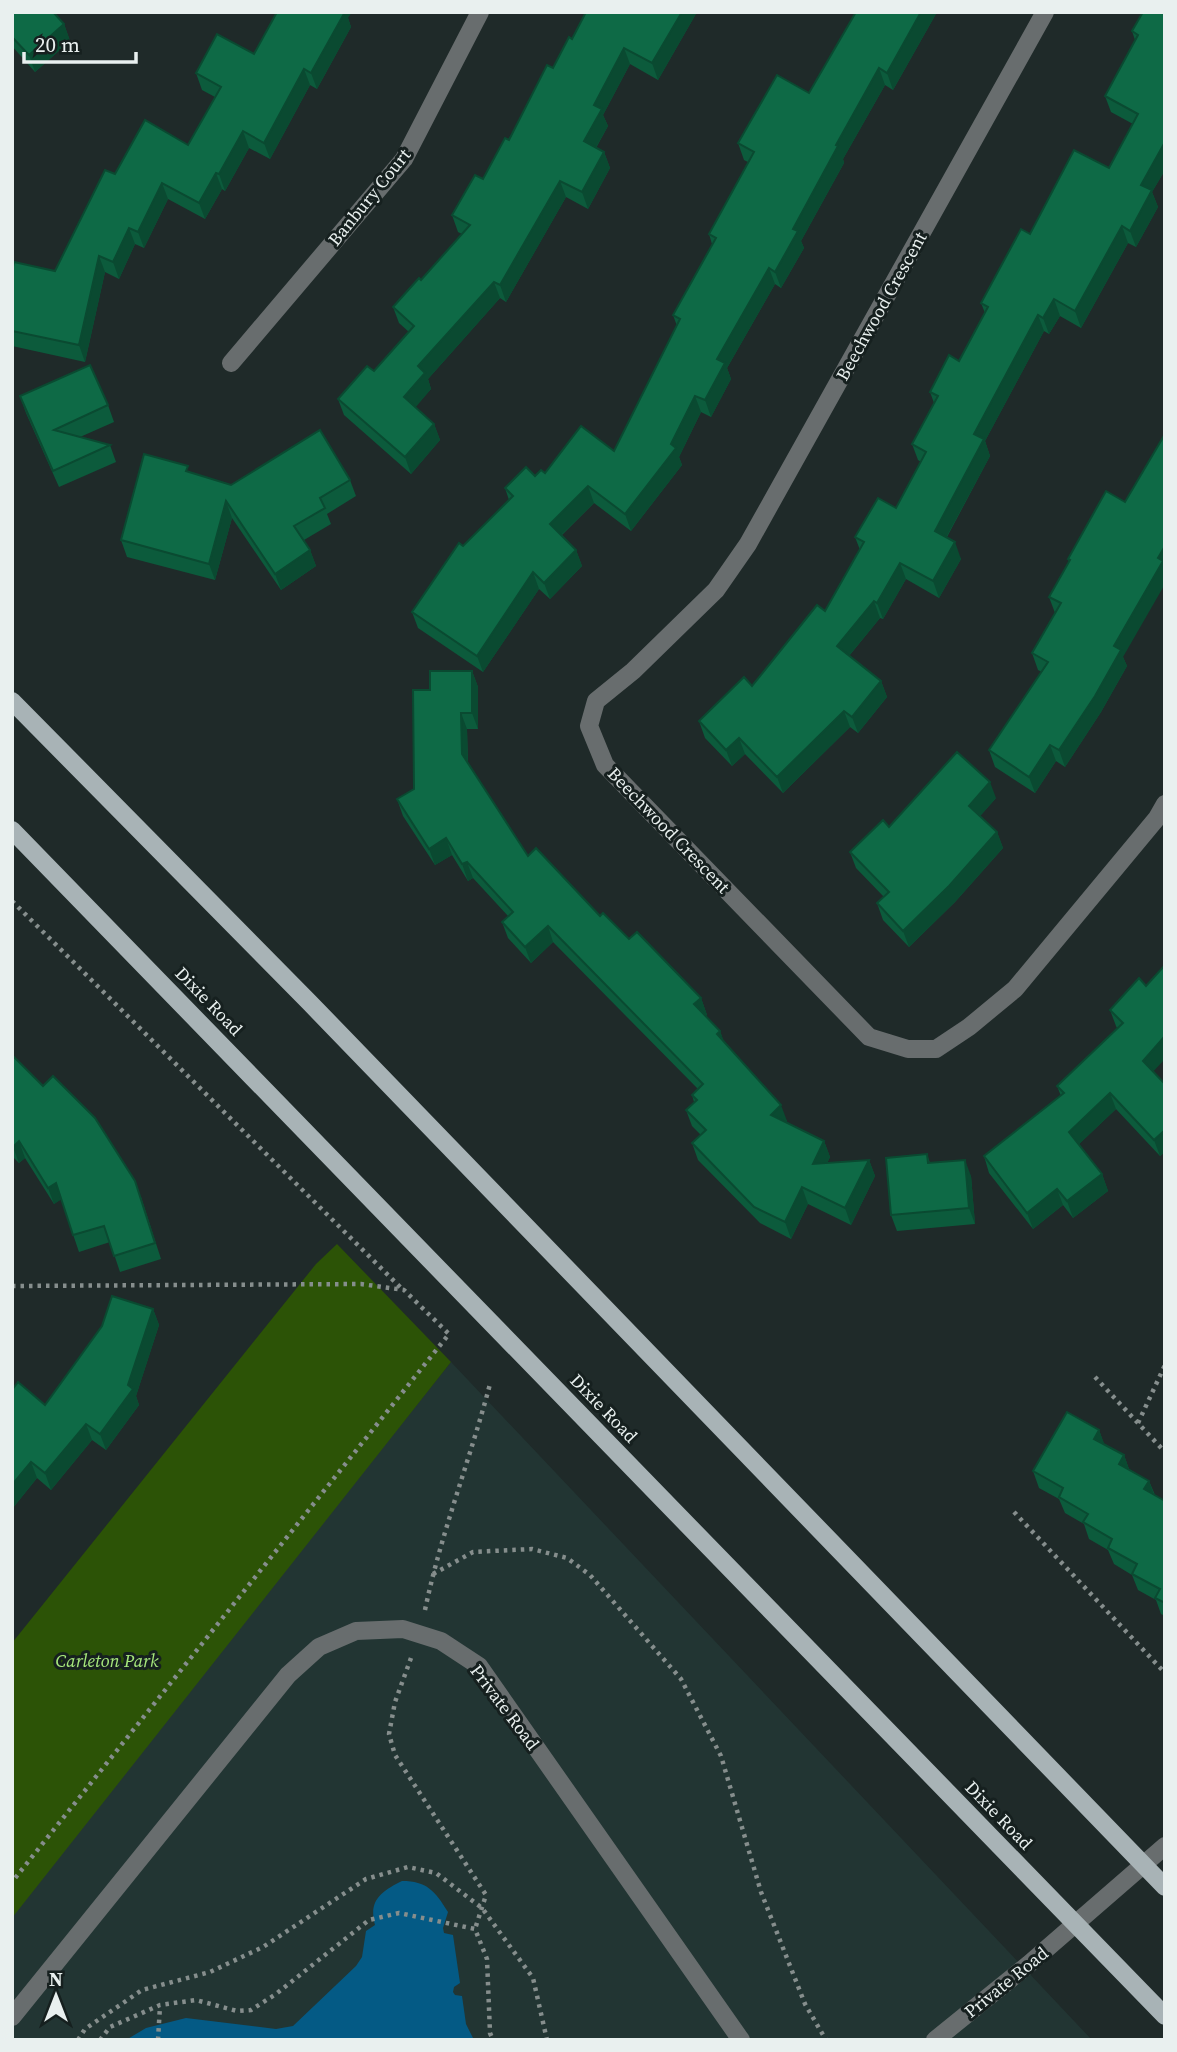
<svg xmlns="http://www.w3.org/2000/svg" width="1177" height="2052" viewBox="0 0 1177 2052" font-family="'Source Serif 4',serif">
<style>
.built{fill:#223533}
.green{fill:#2c5306}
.water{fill:#045a85}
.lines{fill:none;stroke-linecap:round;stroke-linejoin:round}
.path{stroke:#868e8d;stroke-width:4.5;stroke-dasharray:3.5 5;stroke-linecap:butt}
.minor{stroke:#686d6e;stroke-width:18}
.major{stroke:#a8b3b6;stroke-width:18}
.wall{fill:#0c5b3c}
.shaded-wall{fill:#0a4a31}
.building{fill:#0e6a46;stroke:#0a4a31;stroke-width:2}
.labels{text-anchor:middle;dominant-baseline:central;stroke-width:6;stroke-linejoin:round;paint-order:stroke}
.street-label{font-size:18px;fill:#e9f0ef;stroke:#16201f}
.park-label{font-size:18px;font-style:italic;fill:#a7e87c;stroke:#16201f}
</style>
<rect width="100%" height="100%" fill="#1f2a29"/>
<polygon class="built" points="451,1362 1092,2040 12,2040 12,1911"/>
<polygon class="green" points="337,1244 451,1362 12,1918 12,1643 316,1264"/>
<path class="water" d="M402 1881C427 1881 435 1891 448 1912L443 1928 444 1933 453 1935 460 1983 454 1987 453 1992 455 1995 462 1996 466 2024 474 2040H126L146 2028 186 2018 276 2029 293 2026 356 1966 362 1957 366 1931 375 1925C368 1900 382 1891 402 1881Z"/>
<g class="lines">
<g class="path">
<polyline points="12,901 403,1290"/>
<polyline points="12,1286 361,1284 404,1290 449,1334 12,1882"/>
<polyline points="1095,1377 1165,1452"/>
<polyline points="1138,1423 1165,1365"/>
<polyline points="1014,1512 1165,1673"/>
<polyline points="433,1574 473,1552 532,1549 567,1558 590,1575 681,1679 721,1756 761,1892 805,2004 826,2040"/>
<path d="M425 1610C441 1533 470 1460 490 1384"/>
<polyline points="411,1658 395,1702 389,1734 395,1755 486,1895 475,1929"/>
<polyline points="78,2040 85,2029 142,1990 210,1972 263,1947 366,1879 408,1867 436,1873 482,1908 533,1978 547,2040"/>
<polyline points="100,2040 110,2027 160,2005 196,2000 237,2011 251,2010 276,1994 369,1920 399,1913 475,1929 487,1959 490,2033 493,2040"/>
<polyline points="158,2040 160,2006"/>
</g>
<g class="minor">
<polyline points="1045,12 748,544 716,590 633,671 596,701 589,726 605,765 869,1037 908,1049 936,1049 969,1027 1015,989 1157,818 1165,804"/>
<polyline points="231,363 404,159 480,12"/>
<polyline points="12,2017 288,1675 319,1647 356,1631 403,1629 441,1641 479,1666 741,2040"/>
<polyline points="935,2040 1029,1964 1165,1846"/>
</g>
<g class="major">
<polyline points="12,701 310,1003 1165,1887"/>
<polyline points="12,830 1165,2016"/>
</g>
</g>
<g class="wall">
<polygon points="12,12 64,24 70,41 35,72 12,46"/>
<polygon points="586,12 697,12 658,80 630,64 603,115 608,126 596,148 604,152 610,168 588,209 566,197 506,302 500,298 428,379 431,389 415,407 434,424 440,440 411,474 344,415 338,399 374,371 409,332 399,323 393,307 421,280 462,234 458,232 452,215 483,179 572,39"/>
<polygon points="937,12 893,90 885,85 843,159 844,163 801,241 804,248 781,288 775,284 727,368 731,379 711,417 701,412 679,457 682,465 631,531 594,503 562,535 576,550 582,566 550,599 539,589 483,672 418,628 412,612 463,546 509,500 505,488 535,476 614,451 677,326 673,315 712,244 709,234 748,162 744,160 738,143 809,93"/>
<polygon points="1165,12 1165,170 1152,192 1158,207 1136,247 1128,243 1081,328 1060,316 1049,334 1044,331 985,441 990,456 947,537 961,559 939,598 906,579 883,619 880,618 849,656 881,681 887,697 858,733 850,727 783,793 745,754 732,766 705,738 699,721 752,686 825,611 860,550 855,537 896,508 921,462 918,460 912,444 934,403 930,392 959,361 985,313 981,303 1030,234 1109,168 1133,124 1111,112 1105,96 1135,40 1132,31"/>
<polygon points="348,18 351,27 317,89 310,85 270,159 249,148 225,191 222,189 205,219 168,199 144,248 135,244 119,279 105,272 85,362 12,346 12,271 55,271 115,174 188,145 215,97 202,90 196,73 254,54"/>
<polygon points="20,396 108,405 114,422 80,437 110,445 116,462 59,487 26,413"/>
<polygon points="190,472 231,485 350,480 356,496 327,514 331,524 304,540 310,550 316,566 281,590 232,518 215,580 127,557 121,540"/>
<polygon points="1106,491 1123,657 1127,666 1101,712 1065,767 1056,761 1035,793 995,767 989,750 1042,672 1038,670 1032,653 1055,613 1049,597 1069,562 1068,559"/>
<polygon points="472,671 478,687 478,729 467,729 468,763 528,856 701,998 707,1015 705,1016 720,1031 724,1043 787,1121 786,1122 824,1141 830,1157 827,1163 869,1160 875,1176 851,1225 808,1204 791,1239 760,1223 698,1160 692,1143 701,1135 692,1126 686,1110 694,1102 692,1095 698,1089 553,942 531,963 508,938 502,922 508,916 473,878 468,881 452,855 435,865 403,816 397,799 414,789 430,690"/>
<polygon points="996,798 980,816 997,832 1003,848 955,902 909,947 883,920 877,903 884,897 856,868 850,852 889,827"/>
<polygon points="1139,978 1153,1072 1165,1084 1165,1152 1160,1156 1116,1109 1079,1144 1102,1174 1108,1191 1073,1218 1063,1205 1033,1229 989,1173 984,1156 1061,1096 1057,1086 1117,1028 1116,1026 1110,1010"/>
<polygon points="12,1055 141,1197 161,1259 120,1272 110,1242 79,1252 61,1199 54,1204 25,1158 19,1163 12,1156"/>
<polygon points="927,1154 930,1163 971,1176 975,1224 897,1231 891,1215"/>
<polygon points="153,1309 159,1325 136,1396 139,1405 106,1450 92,1440 51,1490 37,1478 12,1509 12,1390 45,1405"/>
<polygon points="1099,1430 1104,1444 1124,1455 1129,1469 1149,1481 1155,1495 1165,1501 1165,1616 1161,1614 1156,1600 1138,1590 1132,1575 1114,1564 1108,1550 1089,1539 1084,1524 1065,1513 1059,1499 1039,1488 1033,1471"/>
</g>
<g class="shaded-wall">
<polygon points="341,12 352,12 348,18 351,27 317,89 311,73"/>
<polygon points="682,12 697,12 658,80 652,63"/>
<polygon points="921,12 937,12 893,90 887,73"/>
<polygon points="64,24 70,41 35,72 29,55"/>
<polygon points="624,48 630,64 603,115 608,126 590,158 584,141 594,105"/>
<polygon points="879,68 885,85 843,159 844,163 801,241 804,248 781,288 775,272 793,229 836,145"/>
<polygon points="304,69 310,85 270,159 264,143"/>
<polygon points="243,131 249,148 225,191 219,174"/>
<polygon points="1165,142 1165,170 1152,192 1158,207 1136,247 1130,231 1141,185"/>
<polygon points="604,152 610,168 588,209 582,192"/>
<polygon points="216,173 222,189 205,219 199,203"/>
<polygon points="560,181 566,197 506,302 500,285"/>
<polygon points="162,183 168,199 144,248 138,232"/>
<polygon points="1122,226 1128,243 1081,328 1075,311"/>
<polygon points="129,228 135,244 119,279 113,262"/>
<polygon points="99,256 105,272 85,362 79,345"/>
<polygon points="769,268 775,284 727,368 731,379 711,417 705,400 717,359"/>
<polygon points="494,282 500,298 428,379 431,389 410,414 404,397 418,366"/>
<polygon points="1054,299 1060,316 1049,334 1043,318"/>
<polygon points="1038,315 1044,331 985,441 990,456 941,547 935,531 974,434"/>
<polygon points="695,396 701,412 679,457 682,465 631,531 625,514 671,444"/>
<polygon points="434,424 440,440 411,474 405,457"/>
<polygon points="588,486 594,503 556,540 550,524"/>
<polygon points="226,501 232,518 215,580 209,564"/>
<polygon points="955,542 961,559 939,598 933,581"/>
<polygon points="1165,546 1165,584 1123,657 1127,666 1101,712 1065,767 1059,750"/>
<polygon points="310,550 316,566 281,590 275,574"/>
<polygon points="576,550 582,566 550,599 544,583"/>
<polygon points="900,563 906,579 883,619 877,603"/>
<polygon points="533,572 539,589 483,672 477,656"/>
<polygon points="874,601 880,618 843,663 837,646"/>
<polygon points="472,671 478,687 478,729 472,713"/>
<polygon points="881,681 887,697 858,733 852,717"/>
<polygon points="844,711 850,727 783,793 777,777"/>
<polygon points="461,713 467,729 468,770 462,754"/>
<polygon points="739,738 745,754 732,766 726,750"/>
<polygon points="1050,745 1056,761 1035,793 1029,777"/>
<polygon points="990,782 996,798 975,822 969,806"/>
<polygon points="997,832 1003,848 955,902 909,947 903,931"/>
<polygon points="446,838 452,855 435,865 429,849"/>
<polygon points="467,862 473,878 468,881 462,864"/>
<polygon points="548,926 553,942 531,963 525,947"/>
<polygon points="701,998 707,1015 700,1021 694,1004"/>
<polygon points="720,1031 726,1047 717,1034"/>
<polygon points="1165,1036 1165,1059 1148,1077 1143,1061"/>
<polygon points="1110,1093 1116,1109 1075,1148 1069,1132"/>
<polygon points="781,1105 787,1121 777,1131 771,1115"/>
<polygon points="1165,1130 1165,1152 1160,1156 1154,1140"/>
<polygon points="19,1141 25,1158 19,1163 13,1147"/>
<polygon points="824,1141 830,1157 819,1181 813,1164"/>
<polygon points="869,1160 875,1176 851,1225 845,1208"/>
<polygon points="965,1160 971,1176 975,1224 969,1208"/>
<polygon points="1102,1174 1108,1191 1073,1218 1067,1201"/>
<polygon points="56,1183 62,1199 54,1204 48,1188"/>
<polygon points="802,1187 808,1204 791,1239 785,1222"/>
<polygon points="1057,1189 1063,1205 1033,1229 1027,1213"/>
<polygon points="153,1309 159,1325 136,1396 139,1405 106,1450 100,1434 128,1385"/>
<polygon points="86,1424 92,1440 51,1490 45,1473"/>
<polygon points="1099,1430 1105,1446 1094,1439"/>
<polygon points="1124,1455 1130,1472 1119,1464"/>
<polygon points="31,1462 37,1478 12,1509 12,1485"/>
<polygon points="1149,1481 1155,1497 1144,1489"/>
</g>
<g class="building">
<polygon points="12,12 53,12 64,24 29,55 12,37"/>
<polygon points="277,12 345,12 311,73 304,69 264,143 243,131 219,174 216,173 199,203 162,183 138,232 129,228 113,262 99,256 79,345 12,331 12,271 14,262 55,271 105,170 115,174 145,120 188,145 221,87 196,73 217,34 254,54"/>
<polygon points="586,12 682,12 652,63 624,48 594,105 602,109 584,141 604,152 582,192 560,181 500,285 494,282 418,366 425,373 404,397 434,424 405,457 338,399 367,366 374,371 414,326 393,307 419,278 421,280 470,225 452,215 475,175 483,179 505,138 509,140 547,65 553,68 569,37 572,39"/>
<polygon points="856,12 921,12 887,73 879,68 836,145 838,146 793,229 798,231 775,272 769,268 717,359 725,363 705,400 695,396 671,444 676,448 625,514 588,486 550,524 576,550 544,583 533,572 477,656 412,612 459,543 463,546 513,496 505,488 526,467 535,476 541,470 545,473 581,426 614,451 680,319 673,315 716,238 709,234 754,152 738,143 777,75 809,93"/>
<polygon points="1143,12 1165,12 1165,142 1141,185 1152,190 1130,231 1122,226 1075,311 1054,299 1043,318 1038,315 974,434 984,439 935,531 955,542 933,581 900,563 877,603 874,601 837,646 881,681 852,717 844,711 777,777 739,738 726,750 699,721 744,677 752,686 817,605 825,611 864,542 855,537 878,498 896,508 926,452 912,444 938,396 930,392 949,355 959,361 988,307 981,303 1021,229 1030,234 1074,150 1109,168 1138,114 1105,96 1138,35 1132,31"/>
<polygon points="90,365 108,405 54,430 110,445 53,471 20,396"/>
<polygon points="320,430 350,480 320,498 325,508 294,526 310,550 275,574 226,501 209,564 121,540 144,454 188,466 186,471 231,485"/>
<polygon points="1165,434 1165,546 1158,558 1163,561 1114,646 1121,650 1095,696 1059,750 1050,745 1029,777 989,750 1048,662 1032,653 1061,603 1049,597 1070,560 1068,559 1106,491 1125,502"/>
<polygon points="430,671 472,671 472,713 461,713 462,754 528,856 536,848 600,916 603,913 629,939 637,932 701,998 694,1004 720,1031 717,1034 781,1105 771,1115 824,1141 813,1164 869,1160 845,1208 802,1187 785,1222 754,1207 692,1143 706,1130 686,1110 697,1100 692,1095 703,1084 548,926 525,947 502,922 513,912 467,862 462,864 446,838 429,849 397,799 414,789 413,690 430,690"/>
<polygon points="957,752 990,782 969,806 997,832 949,886 903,931 877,903 889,892 850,852 883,820 889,827"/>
<polygon points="1165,965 1165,1036 1143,1061 1165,1084 1165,1130 1154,1140 1110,1093 1069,1132 1102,1174 1067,1201 1057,1189 1027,1213 984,1156 1064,1093 1057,1086 1123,1023 1110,1010 1139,978 1146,986"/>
<polygon points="12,1055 43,1086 53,1076 95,1118 135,1181 155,1243 114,1256 104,1226 73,1235 56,1183 48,1188 19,1141 13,1147 12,1146"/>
<polygon points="927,1154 928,1163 965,1160 969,1208 891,1215 886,1158"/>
<polygon points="112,1296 153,1309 128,1385 133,1389 100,1434 86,1424 45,1473 31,1462 12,1485 12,1390 18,1382 45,1405 102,1326"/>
<polygon points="1067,1412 1099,1430 1094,1439 1124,1455 1119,1464 1149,1481 1144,1489 1165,1501 1165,1603 1155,1598 1160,1589 1132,1574 1137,1564 1108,1548 1112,1539 1083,1522 1088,1514 1059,1497 1063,1488 1033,1471"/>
</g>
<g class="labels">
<g class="street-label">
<text transform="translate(369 197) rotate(-51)">Banbury Court</text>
<text transform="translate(881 306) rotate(-61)">Beechwood Crescent</text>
<text transform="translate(669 830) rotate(46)">Beechwood Crescent</text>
<text transform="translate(209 1001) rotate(46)">Dixie Road</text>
<text transform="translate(604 1408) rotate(46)">Dixie Road</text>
<text transform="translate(505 1707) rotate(53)">Private Road</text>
<text transform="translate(999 1815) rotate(46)">Dixie Road</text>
<text transform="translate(1006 1982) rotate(-39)">Private Road</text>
</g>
<g class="park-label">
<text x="107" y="1660">Carleton Park</text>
</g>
</g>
<rect width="1177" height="2052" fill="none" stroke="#e9f0ef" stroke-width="28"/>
<g transform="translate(56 1996)" stroke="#16201f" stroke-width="5" paint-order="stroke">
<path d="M0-5L12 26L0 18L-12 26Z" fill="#e9f0ef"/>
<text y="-10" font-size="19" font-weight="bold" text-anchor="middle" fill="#e9f0ef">N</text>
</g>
<path d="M24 52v10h112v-10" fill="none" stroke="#e9f0ef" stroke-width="3.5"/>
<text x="35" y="52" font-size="21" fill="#e9f0ef" stroke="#16201f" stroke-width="5" paint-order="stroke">20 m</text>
</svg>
